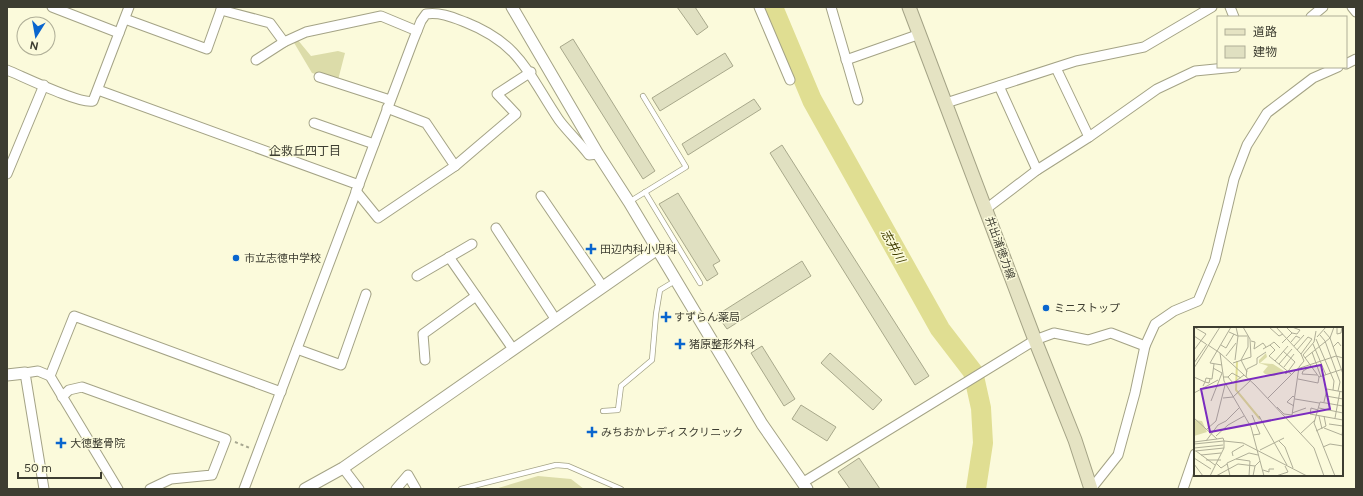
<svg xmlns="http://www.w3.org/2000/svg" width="1363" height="496" viewBox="0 0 1363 496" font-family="Figtree,'Noto Sans JP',sans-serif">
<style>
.green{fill:#dcdca9}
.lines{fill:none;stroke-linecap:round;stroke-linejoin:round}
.river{stroke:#e0de92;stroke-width:20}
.building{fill:#e0e0c1;stroke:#a8a88b}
.service-casing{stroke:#a4a386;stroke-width:6}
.minor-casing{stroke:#a4a386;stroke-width:11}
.tertiary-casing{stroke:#a4a386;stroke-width:13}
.secondary-casing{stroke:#a4a386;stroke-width:15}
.path{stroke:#a7a790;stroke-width:2;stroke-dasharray:3 3;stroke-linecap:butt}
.service{stroke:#fff;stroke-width:4.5}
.minor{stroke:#fff;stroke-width:9}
.tertiary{stroke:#fff;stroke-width:11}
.secondary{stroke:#e5e3c3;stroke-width:13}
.poi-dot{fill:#0965ce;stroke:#fbfadb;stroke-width:1.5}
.labels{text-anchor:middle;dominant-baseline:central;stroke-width:3;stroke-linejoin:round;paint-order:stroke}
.street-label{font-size:11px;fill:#3d3d31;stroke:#fbfadb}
.poi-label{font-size:11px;fill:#3d3d31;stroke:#fbfadb;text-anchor:start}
.neighbourhood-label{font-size:12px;fill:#3d3d31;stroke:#fbfadb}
.water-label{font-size:12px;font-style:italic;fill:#403e00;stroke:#fbfadb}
.inset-river{fill:none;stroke:#e0de92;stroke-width:2}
.inset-road{fill:none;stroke:#afae97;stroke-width:1}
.view{fill:#7b2cbf;fill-opacity:0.15;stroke:#7b2cbf;stroke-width:2}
.inset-edge{fill:none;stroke:#3d3d31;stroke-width:2}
</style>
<rect width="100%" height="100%" fill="#fbfadb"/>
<g class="green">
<polygon points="297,39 311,56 338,51 345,53 338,80 312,73 293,41"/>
<polygon points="538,476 571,479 584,489 495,489"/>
</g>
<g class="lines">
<polyline class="river" points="773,7 812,100 940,329 973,372 981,408 983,443 976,489"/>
</g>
<g class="building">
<polygon points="677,7 695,7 708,27 697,35"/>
<polygon points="573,39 655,171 643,179 560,47"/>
<polygon points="725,53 733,66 660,111 652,98"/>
<polygon points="754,99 761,109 688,155 682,144"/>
<polygon points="782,145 929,376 915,385 770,153"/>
<polygon points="678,193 720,261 713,265 718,274 707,281 659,204"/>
<polygon points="802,261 811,276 727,329 717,315"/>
<polygon points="762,346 795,399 784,406 751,353"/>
<polygon points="830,353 882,400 873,410 821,363"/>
<polygon points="801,405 836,427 827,441 792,419"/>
<polygon points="859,458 880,489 850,489 838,472"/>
</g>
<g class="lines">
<defs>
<g id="service">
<polyline points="645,192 700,283"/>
<polyline points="629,202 686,167 643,96"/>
<polyline points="603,411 618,410 621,386 652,360 656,314 660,290 675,281"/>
<polyline points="461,489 556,465 568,466 621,489"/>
</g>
<g id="minor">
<polyline points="52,7 119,33"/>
<polyline points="759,7 790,80"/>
<polyline points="831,7 858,100"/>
<polyline points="1230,7 1234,17"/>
<polyline points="1352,7 1356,12"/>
<polyline points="221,10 270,23 284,42"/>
<polyline points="1311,17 1323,7"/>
<polyline points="125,19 207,49 222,7"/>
<polyline points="256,60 284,42 306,32 381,16 417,31"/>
<polyline points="846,60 920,34"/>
<polyline points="1346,64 1356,59"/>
<polyline points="1056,68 1089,137"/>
<path d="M7 70C22 76 81 105 93 101L129 7"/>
<polyline points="319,77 390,100"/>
<polyline points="999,86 1037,170"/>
<polyline points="98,90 359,185"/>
<polyline points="946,103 1076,61 1144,47 1212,7"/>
<polyline points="314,123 374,144"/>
<polyline points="455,166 516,114 497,94 531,72"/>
<polyline points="7,174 44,85"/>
<polyline points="356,191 378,218 455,166 426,123 387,108"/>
<polyline points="541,196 603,287"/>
<polyline points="986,209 1037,170 1089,137 1157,89 1195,71 1236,67"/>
<polyline points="496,228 556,320"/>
<polyline points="449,257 513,349"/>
<polyline points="417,276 472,244"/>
<polyline points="297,349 341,365 366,294"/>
<polyline points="425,360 423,334 476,296"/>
<polyline points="50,376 74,316 281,392"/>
<polyline points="62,397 69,390 82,387 226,439 212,475 171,479 150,489"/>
<polyline points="343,468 359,489"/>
<polyline points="802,483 1035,340 1054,333 1088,340 1111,333 1145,346"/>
<polyline points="44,489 25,373 38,371 50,376 118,489"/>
<path d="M244 489 413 41 421 21 426 14C440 12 452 17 465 22 521 44 528 74 559 120 568 132 580 143 589 155L598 154"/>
<polyline points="396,489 408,475 416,489"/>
<polyline points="1091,489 1118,455 1135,393 1145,346 1155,324 1174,311 1198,301 1215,260 1234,179 1247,145 1267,113 1313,78 1338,67"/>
<polyline points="1183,489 1195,454"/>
</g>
<g id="tertiary">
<polyline points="512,7 598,154 629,202 762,424 807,489"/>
<polyline points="7,375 25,373"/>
<polyline points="305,489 343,468 656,250"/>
</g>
<polyline id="secondary" points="909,7 1035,340 1075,440 1091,489"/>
</defs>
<use href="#service" class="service-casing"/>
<use href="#minor" class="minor-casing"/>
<use href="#tertiary" class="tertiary-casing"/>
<use href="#secondary" class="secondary-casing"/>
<polyline class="path" points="235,442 250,448"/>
<use href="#service" class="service"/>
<use href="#minor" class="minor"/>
<use href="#tertiary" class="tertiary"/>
<use href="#secondary" class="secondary"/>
</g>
<g class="poi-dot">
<path d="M589 243h4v4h4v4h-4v4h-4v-4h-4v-4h4z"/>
<circle cx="236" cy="258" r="4"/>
<circle cx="1046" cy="308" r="4"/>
<path d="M664 311h4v4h4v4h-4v4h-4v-4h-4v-4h4z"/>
<path d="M678 338h4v4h4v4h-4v4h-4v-4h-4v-4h4z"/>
<path d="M590 426h4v4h4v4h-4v4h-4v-4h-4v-4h4z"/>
<path d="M59 437h4v4h4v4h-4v4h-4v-4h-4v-4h4z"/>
</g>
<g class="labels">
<g class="street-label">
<text transform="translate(1000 248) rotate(70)">井出浦徳力線</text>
</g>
<g class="poi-label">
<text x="600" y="249">田辺内科小児科</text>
<text x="244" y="258">市立志徳中学校</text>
<text x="1054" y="308">ミニストップ</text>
<text x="674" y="317">すずらん薬局</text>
<text x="689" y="344">猪原整形外科</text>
<text x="601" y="432">みちおかレディスクリニック</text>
<text x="70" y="443">大徳整骨院</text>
</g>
<g class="neighbourhood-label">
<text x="305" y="151">企救丘四丁目</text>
</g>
<g class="water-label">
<text transform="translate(893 246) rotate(61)">志井川</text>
</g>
</g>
<g transform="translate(1194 327)">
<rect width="149" height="149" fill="#fbfadb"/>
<path d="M72 26 73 30 66 36 79 37 90 44 80 49 71 47 69 45 74 39 65 36V33ZM0 93 8 94 13 105 0 109Z" fill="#dcdca9"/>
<path class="inset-river" d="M43 34 42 63 66 92"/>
<path class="inset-road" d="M0 0 12 7 0 23M75 0 85 9 89 7M82 0 107 27 110 34 105 40 98 88 90 87 83 80M98 0 106 3 103 7 98 6M143 0V7L147 6 148 0M130 4 136 11 149 47M35 5 44 9H54M126 8 131 14 146 55 144 64M0 9 12 17M123 10 132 0M122 12 140 54 139 63M57 14 61 15 60 22 69 16 72 20M97 15 102 9 106 11M88 16 98 6 92 0M119 17 132 48M14 18 26 26 30 54 57 100 70 149M27 18 32 21 40 7M76 18 80 15 86 21M100 19 110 8M139 20 144 15 147 19M69 22 76 18 81 23 75 29 97 47M103 23 114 10 118 12 107 27M89 24 101 35 92 47 90 45M118 25 127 50M26 26 61 58 120 121 130 149M109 28 125 50 149 42M109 28 120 15 122 4M32 29 42 16M111 31 136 11 140 0M41 33 44 9 42 0M81 34 94 19M0 36 13 17M39 36 57 30 56 12 49 0M85 37 98 22M28 38 16 36 37 0M90 40 100 27M116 40 109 44 108 47 123 48M0 41 26 0M53 45 47 33 54 20V10M0 50 11 55 9 59M29 50H34L39 56 50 48M34 50 38 46 47 51M52 50 53 42 63 37V31L72 25M16 52 15 56 11 55 12 51 18 52 20 37M104 52 124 56 125 50M0 66 24 53M132 69 149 72M29 71 39 70 57 53M74 71 103 42 142 29 149 31M101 72 125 76M17 74 28 46 19 41M130 75 133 62 149 65M100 79 93 75 99 69 101 71M125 81 149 86M124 83 117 81 116 87 149 93M98 86 112 81M58 88 66 107 59 108M65 89 93 138M125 89 128 102M0 91 23 112 29 111 30 114V121L16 149M141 91 146 64M135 97 149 99M130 101 148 108 149 102M13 102 22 94 31 58M122 104 132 99 130 89M106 107 121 93M22 109 34 98 50 89M12 114 24 98 32 94 45 81M85 114 91 120 99 141M0 115 23 112M0 117 30 114 49 116 113 149M129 120 136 117 149 119M0 121 29 118M66 123 90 111M1 124 30 121M2 124 21 138M7 128 27 126M39 129 38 125 50 118M0 131 17 142M42 132 56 134 55 149M12 133H27M22 136 27 141 33 137M0 137 9 149M69 143 75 145V142H80M22 149 44 137 61 139M36 149 33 136 55 126 64 128M59 149 61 139 66 134M82 149 94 145 91 139M141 149 120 96 126 75 149 79"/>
<path class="view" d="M127 38 136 82 16 105 7 62Z"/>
<rect width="149" height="149" class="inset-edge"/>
</g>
<rect width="1363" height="496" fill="none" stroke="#3d3d31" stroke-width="16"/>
<rect x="1217" y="16" width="130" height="52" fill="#fbfadb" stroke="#afae97"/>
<rect x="1225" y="29" width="20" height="6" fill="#e5e3c3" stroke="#afae97"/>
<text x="1253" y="36" font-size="12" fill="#3d3d31">道路</text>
<rect x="1225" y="46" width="20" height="12" fill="#e0e0c1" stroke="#afae97"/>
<text x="1253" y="56" font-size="12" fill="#3d3d31">建物</text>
<g transform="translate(36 36) rotate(191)"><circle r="19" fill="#fbfadb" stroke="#afae97"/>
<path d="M0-3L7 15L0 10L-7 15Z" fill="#0965ce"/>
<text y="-6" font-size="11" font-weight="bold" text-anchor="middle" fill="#3d3d31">N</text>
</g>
<path d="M18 472v6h83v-6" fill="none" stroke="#3d3d31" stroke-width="2"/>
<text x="24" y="472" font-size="12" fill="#3d3d31" stroke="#fbfadb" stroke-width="3" paint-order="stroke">50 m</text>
</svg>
